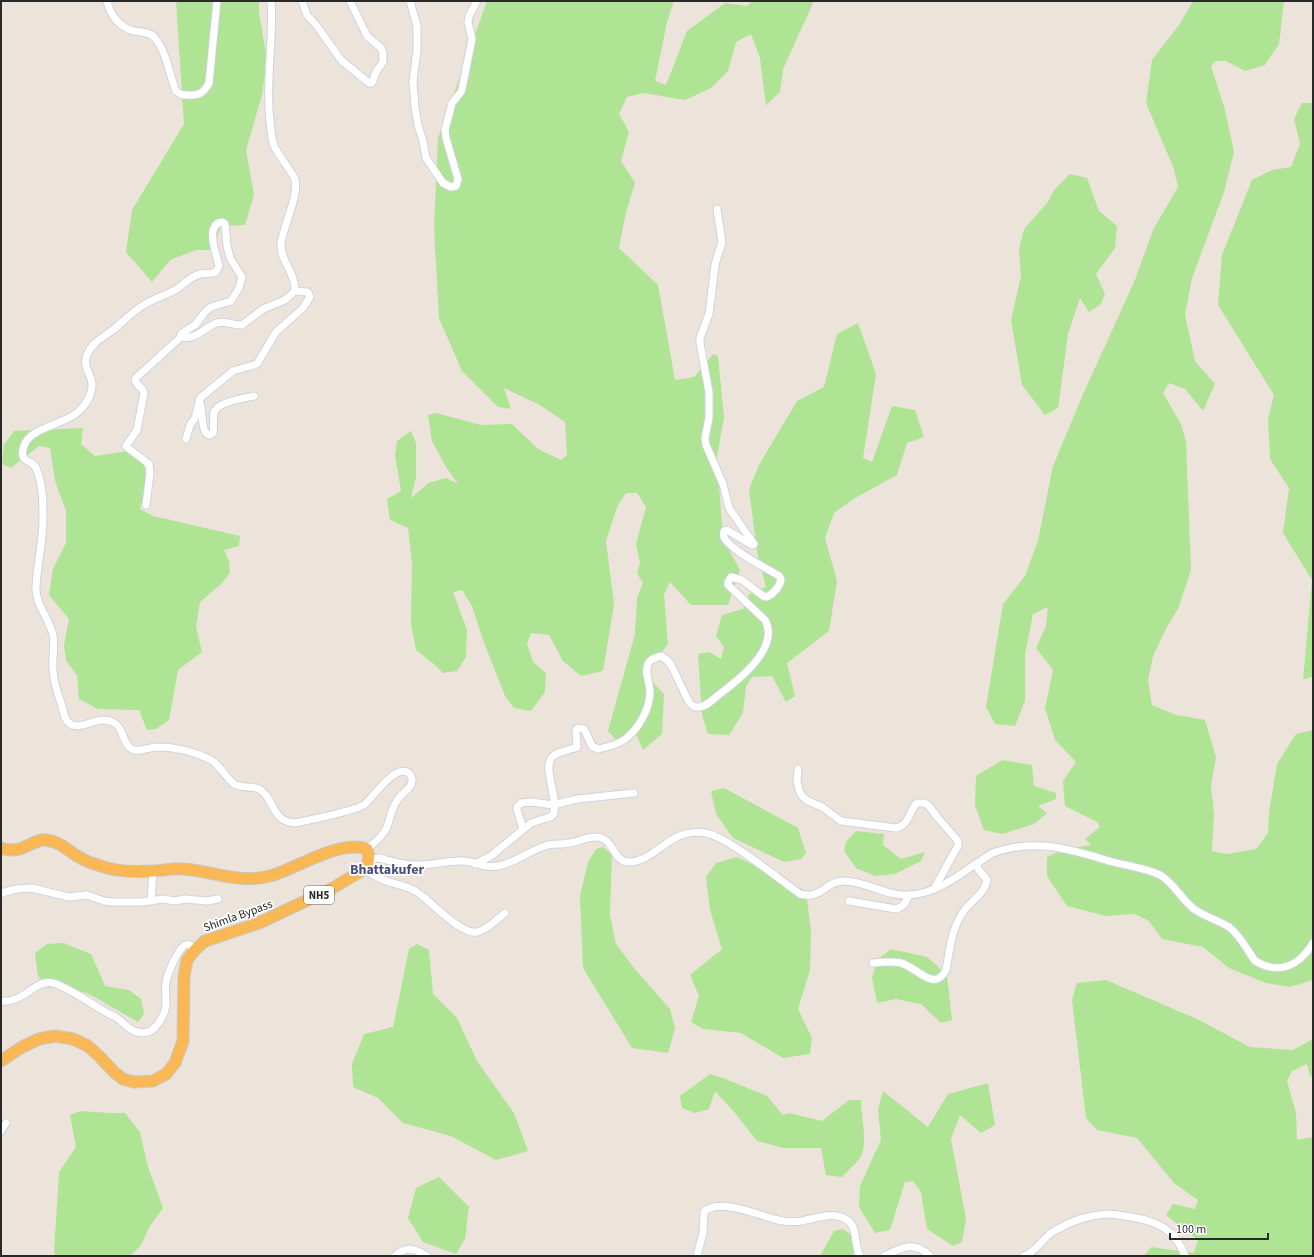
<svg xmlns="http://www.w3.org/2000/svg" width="1314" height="1257" viewBox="0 0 1314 1257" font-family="'Source Sans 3',sans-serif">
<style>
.green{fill:#aee494}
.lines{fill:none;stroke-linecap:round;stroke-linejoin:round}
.minor-casing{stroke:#cfd2e2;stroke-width:9}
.trunk-casing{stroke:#c7c7c7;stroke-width:13}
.minor{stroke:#fff;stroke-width:7}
.trunk{stroke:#fab854;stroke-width:11}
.labels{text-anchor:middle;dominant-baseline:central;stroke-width:3.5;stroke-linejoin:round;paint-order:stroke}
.shield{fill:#fff;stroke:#696969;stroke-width:1}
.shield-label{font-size:11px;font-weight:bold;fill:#292929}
.street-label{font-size:12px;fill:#292929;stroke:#fff}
.quarter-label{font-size:14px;font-weight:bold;fill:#48507a;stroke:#fff}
</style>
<rect width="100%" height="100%" fill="#ece4da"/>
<g class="green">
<polygon points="176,1 259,1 259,12 267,60 262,95 246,150 254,195 245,225 221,226 213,250 196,250 170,260 152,282 126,252 132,210 184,124"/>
<polygon points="487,1 674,1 667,22 655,81 666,85 687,31 725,3 747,6 752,1 814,1 783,69 780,92 766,105 760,58 751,34 736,42 728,71 711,88 685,100 643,93 627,97 619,114 629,132 621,161 635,183 626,212 619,248 658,285 675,380 694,377 713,354 718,356 724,417 717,457 723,539 740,570 728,605 691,605 670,582 664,595 668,644 645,674 664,694 662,734 643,750 637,736 616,740 608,731 635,634 637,598 643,582 637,574 640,563 636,544 646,507 637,493 626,493 617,507 606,541 614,604 603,671 581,676 563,661 549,635 531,633 527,644 533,662 546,673 545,692 531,711 514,708 505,696 483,640 472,606 462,590 453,592 467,630 466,657 457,671 443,673 434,664 416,650 411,624 412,564 408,528 390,520 387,499 401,491 395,456 397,441 411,431 416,443 416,477 411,498 428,483 446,478 458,484 446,467 432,441 428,415 436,413 481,425 512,424 538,449 561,460 567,455 565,422 540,405 504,388 511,409 498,407 462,371 439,318 434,228 438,138"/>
<polygon points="1193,1 1284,1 1279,44 1265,65 1245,71 1226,61 1216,61 1211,66 1225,110 1234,152 1224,192 1192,278 1185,315 1195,361 1215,384 1203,411 1185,389 1169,383 1163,393 1181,424 1186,442 1191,570 1178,609 1167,627 1153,656 1148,680 1152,705 1176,715 1205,720 1216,757 1211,786 1214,813 1212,851 1227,854 1256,849 1268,833 1269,812 1277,764 1296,734 1313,730 1313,980 1290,987 1266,983 1229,968 1203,947 1162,939 1149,921 1135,914 1106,916 1067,906 1047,876 1047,857 1065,849 1091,845 1085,839 1100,827 1097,822 1065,806 1063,781 1076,762 1055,740 1045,708 1053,670 1036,648 1046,626 1048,607 1033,614 1025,654 1025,701 1015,726 995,724 986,707 1003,604 1025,576 1038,541 1053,466 1084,392 1135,280 1153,230 1178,187 1174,169 1146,103 1152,60 1179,25"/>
<polygon points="1302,103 1313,103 1313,676 1303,680 1312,580 1283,533 1289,488 1270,459 1268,419 1274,395 1218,305 1222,255 1252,180 1272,170 1291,167 1300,144 1294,119"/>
<polygon points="1070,174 1087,178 1099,211 1117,226 1115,248 1096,274 1105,294 1100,305 1089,312 1080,298 1068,334 1058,408 1045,415 1022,385 1011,320 1021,276 1019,250 1024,229 1048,202 1054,190"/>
<polygon points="858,323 876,374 863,458 872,462 892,406 915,410 924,437 907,443 897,475 855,498 834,513 825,538 837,581 829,631 787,663 795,696 786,702 772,676 752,677 746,686 743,713 729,735 708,734 702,715 698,654 709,652 721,659 724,647 716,636 722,615 743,609 749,594 766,587 757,552 749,489 759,465 797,401 824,387 837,334"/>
<polygon points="83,428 81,444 95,456 129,451 140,458 149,477 140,509 153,516 240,536 239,546 224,550 229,561 230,573 221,584 200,602 196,627 202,652 178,670 169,720 156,729 147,730 139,710 98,709 79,699 77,675 66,661 64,645 69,619 49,595 53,569 66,543 66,511 55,481 50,448 39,446 11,468 2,464 4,445 14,431"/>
<polygon points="1002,760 1032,765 1034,786 1056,793 1056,799 1038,806 1047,813 1034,824 1002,834 984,830 975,805 976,776"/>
<polygon points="724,788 798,828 806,853 801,859 784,862 733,838 716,814 711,791"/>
<polygon points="856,831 884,834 883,845 901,859 925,852 921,861 895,874 875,876 856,868 844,851 846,842"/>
<polygon points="603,847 612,855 610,915 616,944 634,968 670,1009 675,1028 668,1053 632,1048 583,968 580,896 588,862 596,849"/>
<polygon points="737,857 806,891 811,931 810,970 798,1009 812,1038 810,1054 783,1058 741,1033 703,1029 691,1022 699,996 690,975 722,949 710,910 706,877 716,863"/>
<polygon points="63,943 91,954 105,986 129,990 141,999 144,1014 138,1022 91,995 69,987 49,988 38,976 35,953 47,944"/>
<polygon points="417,944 429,950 433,994 457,1018 477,1061 514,1113 528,1151 496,1160 451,1136 403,1123 378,1098 353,1087 352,1064 364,1034 393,1027 409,949"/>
<polygon points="891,949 927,957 947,975 952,1020 941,1023 921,1004 896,999 877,1003 872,978 877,960"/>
<polygon points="1106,980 1197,1019 1250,1047 1293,1050 1313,1039 1313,1075 1310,1076 1307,1064 1292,1071 1287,1081 1296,1113 1297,1140 1313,1137 1313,1256 1144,1256 1151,1247 1194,1253 1198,1240 1166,1215 1173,1204 1195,1209 1198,1200 1174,1183 1137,1138 1097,1130 1086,1118 1072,1000 1077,983"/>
<path d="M710 1074 723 1078 767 1096 783 1115 789 1113 822 1121 849 1100H861C861 1116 868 1142 861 1156 858 1162 847 1171 842 1177L826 1175 821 1148H784L757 1141 735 1113 715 1091 709 1109 695 1113 682 1108 680 1096Z"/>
<polygon points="988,1083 995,1125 981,1133 960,1115 951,1139 966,1219 962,1242 953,1246 927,1229 921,1192 913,1181 905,1182 890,1230 875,1233 859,1207 860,1186 881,1140 878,1110 883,1091 928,1127 948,1094"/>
<polygon points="80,1111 110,1113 125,1113 140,1132 148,1167 163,1208 150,1226 141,1245 130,1256 56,1256 54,1253 59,1172 76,1147 70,1115"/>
<polygon points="439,1177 469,1207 465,1239 456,1254 423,1242 408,1218 416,1188"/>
<polygon points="843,1229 852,1236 854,1252 853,1256 820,1256 834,1231"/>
</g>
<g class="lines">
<defs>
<g id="minor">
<path d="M107 1C110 15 120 28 134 31 141 32 149 32 154 37 167 52 169 74 176 91 180 95 183 95 188 95 198 96 204 93 209 83L217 1"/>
<path d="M271 1C274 41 265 81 270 121 271 129 271 138 274 146 280 157 288 167 294 177 301 193 283 225 281 244 280 261 296 273 295 291L285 300 263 309 242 325C234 326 225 320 217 323 206 326 196 340 184 337L181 335 182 333 195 325 205 312 211 307 231 301 239 288 242 277 230 258 227 246 225 224 222 222C204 225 217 256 219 266L216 272C209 275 202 272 195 276 188 279 182 286 175 290 166 295 156 298 147 303 134 310 125 320 114 329 104 337 91 343 87 355 83 365 88 370 91 379 95 390 87 403 80 410 68 424 29 427 24 446 18 464 31 458 36 468 43 484 43 502 43 519 43 542 37 564 36 587 35 604 49 618 53 635 55 646 52 658 53 669 53 682 58 694 62 706 63 711 64 718 68 722 78 732 93 719 104 720 126 721 120 743 132 749 138 753 149 747 157 747 175 747 195 752 211 760 221 766 225 777 234 784 242 789 251 785 259 789 275 798 271 822 295 823 309 820 356 811 365 804 374 796 394 766 407 772 410 773 411 776 412 779 413 788 403 792 399 798 391 807 391 818 386 829 382 837 374 843 367 849"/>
<polyline points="302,1 307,15 317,26 341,60 369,83 372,83 376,72 383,62 383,53 381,48 367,36 350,1"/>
<polyline points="410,1 417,26 417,50 413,81 415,108 418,125 423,141 426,158 443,183 451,187 456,186 458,179 446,138 445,130 452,103 461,92 462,89 472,39 468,22 469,16 477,1"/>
<path d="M200 402C202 409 202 427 205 431 206 435 207 434 210 435L213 433C214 426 213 420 214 413 216 402 245 398 254 396"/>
<polyline points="186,439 190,425 195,418 200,398 233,371 257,364 276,332 303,308 310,297 308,292 295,291"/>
<path d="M146 505 150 473 149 464 128 448 126 446 137 430 144 393C143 387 136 386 135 380L137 377 182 336"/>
<path d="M798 769 797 781 799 790 802 796 808 801 822 807 841 821 896 828C910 825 908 812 917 803H924L928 805 938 818 958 841V846L955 851 934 889"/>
<polyline points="523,829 517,810 517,807 521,803 532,802 553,805 577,799 634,793"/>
<path d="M368 864 373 859 379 858C391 861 402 865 415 865 431 866 446 860 463 861 475 861 485 869 498 866 515 863 529 851 545 846 553 843 561 845 569 843 578 842 586 837 595 837 614 836 612 862 629 862 647 862 662 844 677 837 688 831 704 831 715 836 725 840 735 847 744 853 763 866 781 880 800 894 822 900 825 881 844 881 866 881 887 897 909 895 933 894 956 878 974 865 981 861 988 855 995 852 1039 838 1071 850 1113 862 1128 866 1146 868 1160 875 1174 883 1181 899 1194 909 1205 917 1218 920 1229 927 1240 935 1247 950 1255 961 1279 975 1299 966 1313 943"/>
<path d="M475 864 491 856 531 823 550 817 553 815C560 800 541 767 553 756 559 751 570 750 577 747L576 731 578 728 584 729 592 746 598 749C607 747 617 745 624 740 638 730 650 709 650 692 650 683 644 673 648 664 650 659 655 658 661 656L667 660 671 665 688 700C690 704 692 707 697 707 706 708 714 698 721 693 740 679 780 647 765 620L728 585V582L731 577 742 580 763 596 767 597C773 594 780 587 781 579L779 576C768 569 728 549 724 537 723 535 724 533 724 531L727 530 752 545 754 544 729 508 723 484 706 445 705 438 709 418V392L700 343V338L709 314 715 265 718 254 722 243 717 209"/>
<path d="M365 869C370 873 375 876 381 879 395 885 409 885 421 895 433 904 462 935 477 932 487 930 497 919 505 913"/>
<polyline points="1,893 17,889 32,888 69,897 87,895 104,901 112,902 142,902 163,899 175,901 185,899 207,901 218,899"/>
<polyline points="151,901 153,871"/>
<path d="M849 901 896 909C904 907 906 902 909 895"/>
<path d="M873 963C882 962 892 961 901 963 917 967 934 993 946 970 950 948 952 924 967 907 974 899 986 891 987 880L978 869 977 863"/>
<path d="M1 1001C25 1004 36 976 56 984 74 991 88 1002 104 1011 108 1014 113 1015 117 1018 124 1023 129 1030 137 1032 142 1033 148 1033 152 1030 158 1025 163 1017 165 1010 168 1001 164 992 166 983 167 974 178 949 185 945 190 943 192 947 195 950"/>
<polyline points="1,1131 6,1123"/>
<path d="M395 1256C406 1245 415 1249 427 1256"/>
<path d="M697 1256 703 1233 704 1212C719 1197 760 1216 778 1220 786 1222 794 1222 802 1221 816 1218 834 1211 847 1220 859 1228 853 1244 860 1256"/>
<path d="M884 1256C902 1248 914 1240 930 1256"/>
<path d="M1024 1256C1038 1251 1043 1237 1054 1231 1069 1222 1089 1215 1107 1214 1115 1214 1123 1216 1131 1217 1157 1221 1176 1230 1185 1256"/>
</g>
<path id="trunk" d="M1 848C22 856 32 838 47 840 63 843 66 850 79 857 85 861 94 864 101 866 117 872 136 872 152 871 162 871 173 868 183 869 213 871 239 884 270 876 296 869 340 839 367 849 370 856 369 862 365 869L331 889 259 923 205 941 195 950 187 960 184 977 183 1041 175 1063 166 1074 153 1081 134 1082 123 1079 115 1073 99 1056 88 1046 73 1039 55 1036 39 1039 22 1047 1 1061"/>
</defs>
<use href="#minor" class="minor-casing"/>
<use href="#trunk" class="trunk-casing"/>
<use href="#minor" class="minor"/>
<use href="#trunk" class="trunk"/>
</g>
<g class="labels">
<rect class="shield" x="304" y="886" width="30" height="18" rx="3"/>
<g class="shield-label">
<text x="319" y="895">NH5</text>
</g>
<g class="street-label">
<text transform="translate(238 916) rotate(-20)">Shimla Bypass</text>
</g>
<g class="quarter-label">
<text x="387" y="870">Bhattakufer</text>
</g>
</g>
<rect width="1314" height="1257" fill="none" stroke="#292929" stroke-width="4"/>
<path d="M1170 1233v6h98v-6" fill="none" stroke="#292929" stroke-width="2"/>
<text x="1176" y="1233" font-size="12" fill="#292929" stroke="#ffffff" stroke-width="3" paint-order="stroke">100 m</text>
</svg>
